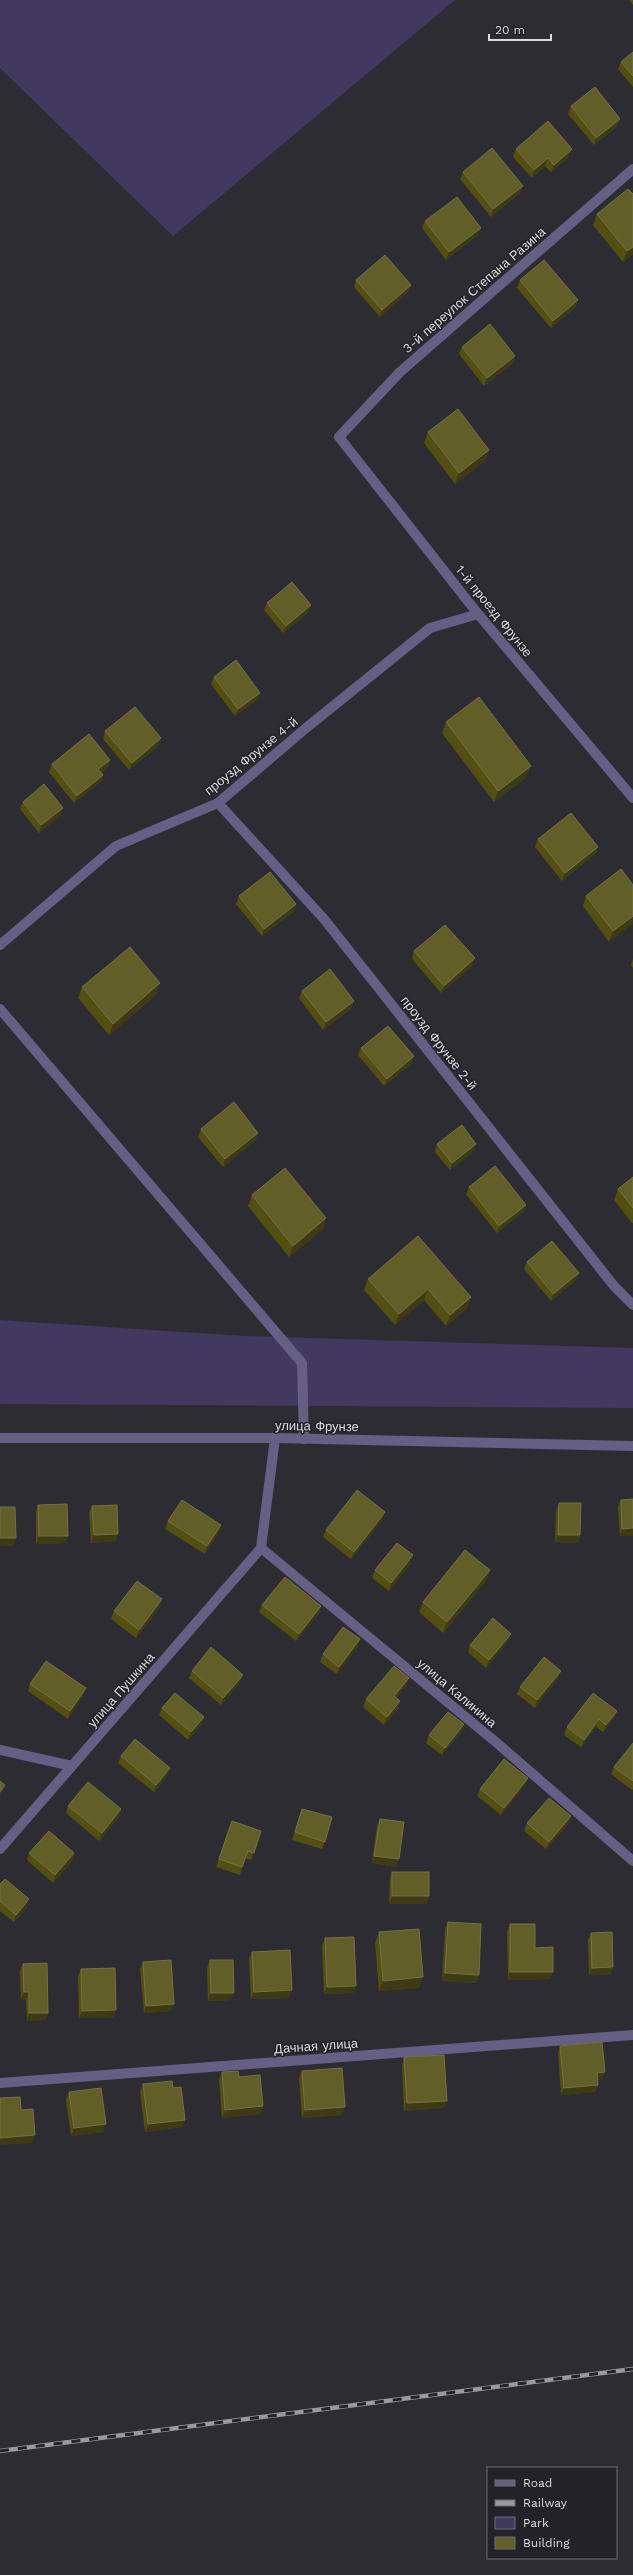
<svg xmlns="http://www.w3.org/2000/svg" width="633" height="2575" viewBox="0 0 633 2575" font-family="'Work Sans',sans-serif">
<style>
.green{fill:#423961}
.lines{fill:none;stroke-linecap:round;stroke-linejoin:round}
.minor{stroke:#655e85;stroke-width:10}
.tertiary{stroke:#655e85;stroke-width:10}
.rail-casing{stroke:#9a999e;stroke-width:4.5}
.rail{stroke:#232228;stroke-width:3;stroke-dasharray:9;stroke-linecap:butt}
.wall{fill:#534f11}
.shaded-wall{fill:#3e3a15}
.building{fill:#625e28;stroke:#757144}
.labels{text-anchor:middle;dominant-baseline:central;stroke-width:3;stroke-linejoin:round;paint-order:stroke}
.street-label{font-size:13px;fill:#dcdbdf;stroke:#232228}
</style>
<rect width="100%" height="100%" fill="#2d2c32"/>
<g class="green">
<polygon points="0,0 455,0 173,236 0,68"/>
<polygon points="0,1320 243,1336 633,1348 633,1408 0,1404"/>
</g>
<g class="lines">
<g class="minor">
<polyline points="633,169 400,372 339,437 478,614 633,798"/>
<polyline points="218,803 324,919 614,1286 633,1305"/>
<polyline points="0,945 116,846 218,803 306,728 430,628 478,614"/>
<polyline points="0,1009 302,1363 304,1439"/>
<polyline points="261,1548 497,1743 633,1861"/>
<polyline points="261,1548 275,1438"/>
<polyline points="0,1750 72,1766"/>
<polyline points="0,1849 261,1548"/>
<polyline points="0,2083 633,2035"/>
</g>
<polyline class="tertiary" points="0,1438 275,1438 633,1446"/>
<defs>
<polyline id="rail" points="0,2451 633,2369"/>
</defs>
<use href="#rail" class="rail-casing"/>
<use href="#rail" class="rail"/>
</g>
<g class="wall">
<polygon points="629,0 633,0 633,5"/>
<polygon points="633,52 633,87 618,69 621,62"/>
<polygon points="571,106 620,119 617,126 594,145 568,114"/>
<polygon points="516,149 569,157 551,172 545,166 532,178 513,157"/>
<polygon points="463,172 520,193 491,217 460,179"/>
<polygon points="597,214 633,254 623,262 593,225"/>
<polygon points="425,221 478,235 446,260 422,228"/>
<polygon points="356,280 411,285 408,292 380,317 354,287"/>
<polygon points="520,280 578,300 575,308 551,328 517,288"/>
<polygon points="462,347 515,356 513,363 484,386 459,354"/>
<polygon points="428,432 489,450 485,461 455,484 424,443"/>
<polygon points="267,603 308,613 283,633 264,610"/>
<polygon points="214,677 260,693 257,700 235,716 211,684"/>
<polygon points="446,722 527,777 494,802 442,733"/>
<polygon points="105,731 161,738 158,746 129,770 103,739"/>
<polygon points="110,760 107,768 101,773 103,775 100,782 74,803 49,772 52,764"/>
<polygon points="23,802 61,815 39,833 20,809"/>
<polygon points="538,839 598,847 595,854 562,881 535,847"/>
<polygon points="633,885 609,942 583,906 586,896"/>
<polygon points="239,896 296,904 293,912 262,936 236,904"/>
<polygon points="414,951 472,966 441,993 412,959"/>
<polygon points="633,959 633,968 631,965"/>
<polygon points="82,987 157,994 109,1035 78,998"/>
<polygon points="302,991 351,1009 323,1030 299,998"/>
<polygon points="361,1048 414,1056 411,1064 384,1086 358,1055"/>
<polygon points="201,1129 256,1140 223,1167 198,1137"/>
<polygon points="437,1144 474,1151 450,1170 435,1152"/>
<polygon points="633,1177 633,1223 632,1223 614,1200 618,1189"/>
<polygon points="469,1187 526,1205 523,1212 497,1233 466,1194"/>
<polygon points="252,1195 323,1229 289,1257 248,1206"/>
<polygon points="527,1262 576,1280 551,1301 524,1269"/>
<polygon points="368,1279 471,1297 467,1308 446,1326 424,1300 395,1325 364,1290"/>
<polygon points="621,1500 633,1536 620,1536 618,1507"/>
<polygon points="559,1503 580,1535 578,1543 555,1542 556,1510"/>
<polygon points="38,1505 68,1536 65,1543 36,1544 36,1512"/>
<polygon points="92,1506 116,1541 91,1543 89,1513"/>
<polygon points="385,1512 382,1520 351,1559 323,1537 326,1530"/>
<polygon points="168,1521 219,1532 205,1554 165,1529"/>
<polygon points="411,1563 389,1591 372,1578 375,1570"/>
<polygon points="490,1570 486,1581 443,1633 419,1612 423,1602"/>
<polygon points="262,1605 321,1606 319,1613 296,1641 259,1612"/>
<polygon points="160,1607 136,1638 111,1619 114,1611"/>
<polygon points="360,1639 357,1647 337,1674 320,1662 323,1654"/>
<polygon points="508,1641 486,1668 468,1652 470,1645"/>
<polygon points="192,1671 240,1682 221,1705 189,1678"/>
<polygon points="558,1678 535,1708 517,1694 520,1687"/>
<polygon points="30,1684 83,1696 68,1719 28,1691"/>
<polygon points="406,1686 396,1698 398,1709 384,1725 363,1707 366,1699"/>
<polygon points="162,1708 204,1717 201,1725 188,1740 159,1715"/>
<polygon points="617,1711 614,1718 603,1732 596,1727 581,1747 564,1735 567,1727"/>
<polygon points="464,1724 461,1732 442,1755 426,1743 429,1735"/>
<polygon points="633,1743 633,1789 632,1790 611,1774 614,1767"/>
<polygon points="121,1756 167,1776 154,1792 118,1763"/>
<polygon points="528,1778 525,1785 501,1815 477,1796 480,1789"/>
<polygon points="68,1806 121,1809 119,1817 99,1841 66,1813"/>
<polygon points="302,1809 325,1842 322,1849 292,1840"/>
<polygon points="571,1816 568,1824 546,1849 524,1831 527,1823"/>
<polygon points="380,1819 396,1867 372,1863 377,1826"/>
<polygon points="229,1828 261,1831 251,1860 245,1858 240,1875 216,1867"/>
<polygon points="29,1853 74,1853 72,1861 53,1883 27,1860"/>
<polygon points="392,1872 429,1896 426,1904 389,1904 390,1879"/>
<polygon points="0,1884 27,1907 14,1922 0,1911"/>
<polygon points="448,1922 479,1975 476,1983 442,1981 445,1929"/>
<polygon points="510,1924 535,1948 550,1979 508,1980 507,1932"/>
<polygon points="379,1932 419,1988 379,1991 375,1943"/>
<polygon points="591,1933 613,1967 610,1975 589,1975 588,1940"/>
<polygon points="325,1938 354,1993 324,1994 322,1946"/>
<polygon points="252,1952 289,1998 251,1999 249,1959"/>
<polygon points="210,1960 231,2000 208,2001 207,1968"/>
<polygon points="143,1962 171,2011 144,2013 140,1969"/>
<polygon points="23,1964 48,2013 45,2020 27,2021 26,2000 21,2000 20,1971"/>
<polygon points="81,1969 116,2010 113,2018 79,2018 78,1976"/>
<polygon points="560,2046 602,2079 597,2080 598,2085 595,2092 561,2095 558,2053"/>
<polygon points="404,2057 444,2108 404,2111 402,2065"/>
<polygon points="302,2071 342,2115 302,2118 299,2078"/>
<polygon points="222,2072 239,2077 263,2106 260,2114 222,2118 219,2080"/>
<polygon points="143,2084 173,2088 185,2120 182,2127 145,2132 140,2092"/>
<polygon points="69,2092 103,2132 71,2136 66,2100"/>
</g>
<g class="shaded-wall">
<polygon points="620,119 617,126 594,145 596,138"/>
<polygon points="572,149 569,157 551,172 554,165"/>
<polygon points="548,158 545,166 532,178 534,170"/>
<polygon points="523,186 520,193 491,217 493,209"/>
<polygon points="481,228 478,235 446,260 449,252"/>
<polygon points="633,247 633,254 623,262 627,251"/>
<polygon points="411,285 408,292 380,317 382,310"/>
<polygon points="578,300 575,308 551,328 553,321"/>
<polygon points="515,356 513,363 484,386 487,378"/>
<polygon points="489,450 485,461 455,484 459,473"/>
<polygon points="311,605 308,613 283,633 286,626"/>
<polygon points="260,693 257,700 235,716 238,709"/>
<polygon points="161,738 158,746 129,770 132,763"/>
<polygon points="110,760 107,768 96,777 98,769"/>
<polygon points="531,766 527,777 494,802 498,791"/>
<polygon points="103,775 100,782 74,803 77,796"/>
<polygon points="63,808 61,815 39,833 41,825"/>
<polygon points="598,847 595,854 562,881 565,873"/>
<polygon points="296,904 293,912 262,936 264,929"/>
<polygon points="633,916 633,924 609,942 613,931"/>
<polygon points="475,958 472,966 441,993 444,986"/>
<polygon points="160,983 157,994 109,1035 113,1024"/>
<polygon points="354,1001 351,1009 323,1030 326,1022"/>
<polygon points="414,1056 411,1064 384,1086 387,1079"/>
<polygon points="258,1133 256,1140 223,1167 225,1159"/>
<polygon points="476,1144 474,1151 450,1170 452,1163"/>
<polygon points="526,1205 523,1212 497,1233 499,1226"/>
<polygon points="326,1218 323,1229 289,1257 293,1246"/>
<polygon points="579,1273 576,1280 551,1301 553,1294"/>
<polygon points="428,1289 424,1300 395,1325 399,1314"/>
<polygon points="471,1297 467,1308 446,1326 450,1315"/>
<polygon points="385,1512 382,1520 351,1559 354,1552"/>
<polygon points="221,1525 219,1532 205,1554 207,1546"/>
<polygon points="633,1528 633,1536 620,1536 622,1529"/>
<polygon points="118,1534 116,1541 91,1543 94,1535"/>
<polygon points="558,1535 580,1535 578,1543 555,1542"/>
<polygon points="39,1536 68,1536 65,1543 36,1544"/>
<polygon points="0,1538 16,1538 13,1546 0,1546"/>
<polygon points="413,1555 411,1563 389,1591 391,1583"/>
<polygon points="490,1570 486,1581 443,1633 447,1622"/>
<polygon points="162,1599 160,1607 136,1638 139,1630"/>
<polygon points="321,1606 319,1613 296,1641 299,1634"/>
<polygon points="511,1634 508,1641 486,1668 489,1660"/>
<polygon points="360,1639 357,1647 337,1674 339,1667"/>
<polygon points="561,1671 558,1678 535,1708 537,1700"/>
<polygon points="243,1675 240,1682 221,1705 223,1698"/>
<polygon points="409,1678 406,1686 391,1703 394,1696"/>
<polygon points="86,1688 83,1696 68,1719 70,1711"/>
<polygon points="400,1701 398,1709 384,1725 387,1717"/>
<polygon points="617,1711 614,1718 603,1732 606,1725"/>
<polygon points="204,1717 201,1725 188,1740 191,1732"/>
<polygon points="599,1719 596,1727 581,1747 584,1740"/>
<polygon points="464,1724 461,1732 442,1755 445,1748"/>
<polygon points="170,1768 167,1776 154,1792 156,1785"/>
<polygon points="528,1778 525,1785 501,1815 504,1808"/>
<polygon points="5,1785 2,1792 0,1796 0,1792"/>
<polygon points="121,1809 119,1817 99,1841 102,1833"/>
<polygon points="571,1816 568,1824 546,1849 549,1842"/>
<polygon points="74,1853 72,1861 53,1883 55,1875"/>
<polygon points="374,1856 399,1859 396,1867 372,1863"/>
<polygon points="392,1896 429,1896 426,1904 389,1904"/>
<polygon points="29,1899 27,1907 14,1922 16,1915"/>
<polygon points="613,1967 610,1975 589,1975 592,1968"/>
<polygon points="510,1972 553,1972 550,1979 508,1980"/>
<polygon points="445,1973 479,1975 476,1983 442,1981"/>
<polygon points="423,1977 419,1988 379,1991 383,1981"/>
<polygon points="356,1986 354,1993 324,1994 327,1987"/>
<polygon points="292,1990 289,1998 251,1999 254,1992"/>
<polygon points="24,1992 29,1992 26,2000 21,2000"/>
<polygon points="211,1993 234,1993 231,2000 208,2001"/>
<polygon points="174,2004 171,2011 144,2013 146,2006"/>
<polygon points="116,2010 113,2018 79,2018 82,2011"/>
<polygon points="29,2013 48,2013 45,2020 27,2021"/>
<polygon points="605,2072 602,2079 594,2080 597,2073"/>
<polygon points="598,2085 595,2092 561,2095 564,2088"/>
<polygon points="447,2101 444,2108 404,2111 407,2103"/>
<polygon points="263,2106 260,2114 222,2118 225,2110"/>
<polygon points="345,2107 342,2115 302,2118 305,2110"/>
<polygon points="185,2120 182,2127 145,2132 148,2124"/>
<polygon points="106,2124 103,2132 71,2136 74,2128"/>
<polygon points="35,2135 32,2143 0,2145 0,2138"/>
</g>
<g class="building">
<polygon points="633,52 633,76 621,62"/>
<polygon points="595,87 620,119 596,138 571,106"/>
<polygon points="548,121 572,149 554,165 548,158 534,170 516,149"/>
<polygon points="492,148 523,186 493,209 463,172"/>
<polygon points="628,189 633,194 633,247 627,251 597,214"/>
<polygon points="457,197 481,228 449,252 425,221"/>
<polygon points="385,255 411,285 382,310 356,280"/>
<polygon points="544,260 578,300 553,321 520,280"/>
<polygon points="490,324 515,356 487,378 462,347"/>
<polygon points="458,409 489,450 459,473 428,432"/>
<polygon points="292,582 311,605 286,626 267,603"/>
<polygon points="236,660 260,693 238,709 214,677"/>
<polygon points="479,697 531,766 498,791 446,722"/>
<polygon points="135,707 161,738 132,763 105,731"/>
<polygon points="89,734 110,760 98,769 103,775 77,796 52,764"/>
<polygon points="44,784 63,808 41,825 23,802"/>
<polygon points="571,813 598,847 565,873 538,839"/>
<polygon points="621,869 633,885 633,916 613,931 586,896"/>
<polygon points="270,872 296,904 264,929 239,896"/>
<polygon points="445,925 475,958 444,986 414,951"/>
<polygon points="130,947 160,983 113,1024 82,987"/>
<polygon points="330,969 354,1001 326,1022 302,991"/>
<polygon points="388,1026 414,1056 387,1079 361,1048"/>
<polygon points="234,1102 258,1133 225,1159 201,1129"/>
<polygon points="462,1125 476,1144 452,1163 437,1144"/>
<polygon points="495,1166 526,1205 499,1226 469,1187"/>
<polygon points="285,1168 326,1218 293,1246 252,1195"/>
<polygon points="633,1177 633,1208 618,1189"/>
<polygon points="418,1236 471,1297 450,1315 428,1289 399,1314 368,1279"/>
<polygon points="552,1241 579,1273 553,1294 527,1262"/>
<polygon points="357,1490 385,1512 354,1552 326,1530"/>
<polygon points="633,1499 633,1528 622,1529 621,1500"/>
<polygon points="182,1500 221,1525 207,1546 168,1521"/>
<polygon points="559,1503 581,1503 580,1535 558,1535"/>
<polygon points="67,1504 68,1536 39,1536 38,1505"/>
<polygon points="117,1505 118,1534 94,1535 92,1506"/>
<polygon points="0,1507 15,1507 16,1538 0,1538"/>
<polygon points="397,1543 413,1555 391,1583 375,1570"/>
<polygon points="465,1550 490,1570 447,1622 423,1602"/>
<polygon points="285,1577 321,1606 299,1634 262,1605"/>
<polygon points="137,1581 162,1599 139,1630 114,1611"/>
<polygon points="493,1618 511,1634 489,1660 470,1645"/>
<polygon points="343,1627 360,1639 339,1667 323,1654"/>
<polygon points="211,1647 243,1675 223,1698 192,1671"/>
<polygon points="544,1657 561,1671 537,1700 520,1687"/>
<polygon points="46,1661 86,1688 70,1711 30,1684"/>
<polygon points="394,1666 409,1678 394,1696 400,1701 387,1717 366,1699"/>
<polygon points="175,1693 204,1717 191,1732 162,1708"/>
<polygon points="593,1693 617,1711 606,1725 599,1719 584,1740 567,1727"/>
<polygon points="448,1712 464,1724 445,1748 429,1735"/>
<polygon points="135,1739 170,1768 156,1785 121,1756"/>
<polygon points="633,1743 633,1781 614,1767"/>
<polygon points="504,1759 528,1778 504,1808 480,1789"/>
<polygon points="0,1781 5,1785 0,1792"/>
<polygon points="88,1782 121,1809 102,1833 68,1806"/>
<polygon points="549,1798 571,1816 549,1842 527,1823"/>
<polygon points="302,1809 332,1817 325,1842 295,1832"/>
<polygon points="380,1819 404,1822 399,1859 374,1856"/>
<polygon points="232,1821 261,1831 254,1853 248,1851 242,1867 219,1859"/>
<polygon points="49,1831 74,1853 55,1875 29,1853"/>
<rect x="392" y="1872" width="37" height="24"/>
<polygon points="5,1879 29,1899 16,1915 0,1901 0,1884"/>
<polygon points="448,1922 481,1924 479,1975 445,1973"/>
<polygon points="510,1924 535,1924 535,1948 553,1947 553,1972 510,1972"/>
<polygon points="419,1929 423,1977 383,1981 379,1932"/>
<polygon points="612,1932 613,1967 592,1968 591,1933"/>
<polygon points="354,1937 356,1986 327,1987 325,1938"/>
<polygon points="290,1950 292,1990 254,1992 252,1952"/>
<polygon points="171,1960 174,2004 146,2006 143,1962"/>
<polygon points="210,1960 233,1960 234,1993 211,1993"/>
<polygon points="47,1963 48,2013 29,2013 29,1992 24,1992 23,1964"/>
<polygon points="115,1968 116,2010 82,2011 81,1969"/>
<polygon points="602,2042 605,2072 597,2073 598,2085 564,2088 560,2046"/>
<polygon points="444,2055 447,2101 407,2103 404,2057"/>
<polygon points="342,2068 345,2107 305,2110 302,2071"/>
<polygon points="238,2071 239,2077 260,2075 263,2106 225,2110 222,2072"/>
<polygon points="172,2081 173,2088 181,2087 185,2120 148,2124 143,2084"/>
<polygon points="101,2088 106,2124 74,2128 69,2092"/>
<polygon points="20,2097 21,2110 33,2109 35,2135 0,2138 0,2098"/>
</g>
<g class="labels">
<g class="street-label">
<text transform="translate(474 290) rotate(-41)">3-й переулок Степана Разина</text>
<text transform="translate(494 611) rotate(51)">1-й проезд Фрунзе</text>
<text transform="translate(251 756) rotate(-39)">проузд Фрунзе 4-й</text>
<text transform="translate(439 1043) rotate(52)">проузд Фрунзе 2-й</text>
<text transform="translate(317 1426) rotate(1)">улица Фрунзе</text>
<text transform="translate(121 1690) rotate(-49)">улица Пушкина</text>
<text transform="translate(457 1693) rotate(40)">улица Калинина</text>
<text transform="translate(316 2046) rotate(-4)">Дачная улица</text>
</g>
</g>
<rect x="487" y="2467" width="130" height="92" fill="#232228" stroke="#6d6c71"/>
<rect x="495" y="2480" width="20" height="6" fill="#655e85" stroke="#6d6c71"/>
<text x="523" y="2487" font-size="12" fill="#dcdbdf">Road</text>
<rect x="495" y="2500" width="20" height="6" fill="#9a999e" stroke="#6d6c71"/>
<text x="523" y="2507" font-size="12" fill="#dcdbdf">Railway</text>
<rect x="495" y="2517" width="20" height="12" fill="#423961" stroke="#6d6c71"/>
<text x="523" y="2527" font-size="12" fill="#dcdbdf">Park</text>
<rect x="495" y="2537" width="20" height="12" fill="#625e28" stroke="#6d6c71"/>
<text x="523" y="2547" font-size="12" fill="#dcdbdf">Building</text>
<path d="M489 34v6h62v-6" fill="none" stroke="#dcdbdf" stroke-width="2"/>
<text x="495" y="34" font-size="12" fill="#dcdbdf" stroke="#232228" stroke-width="3" paint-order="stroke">20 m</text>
</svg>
